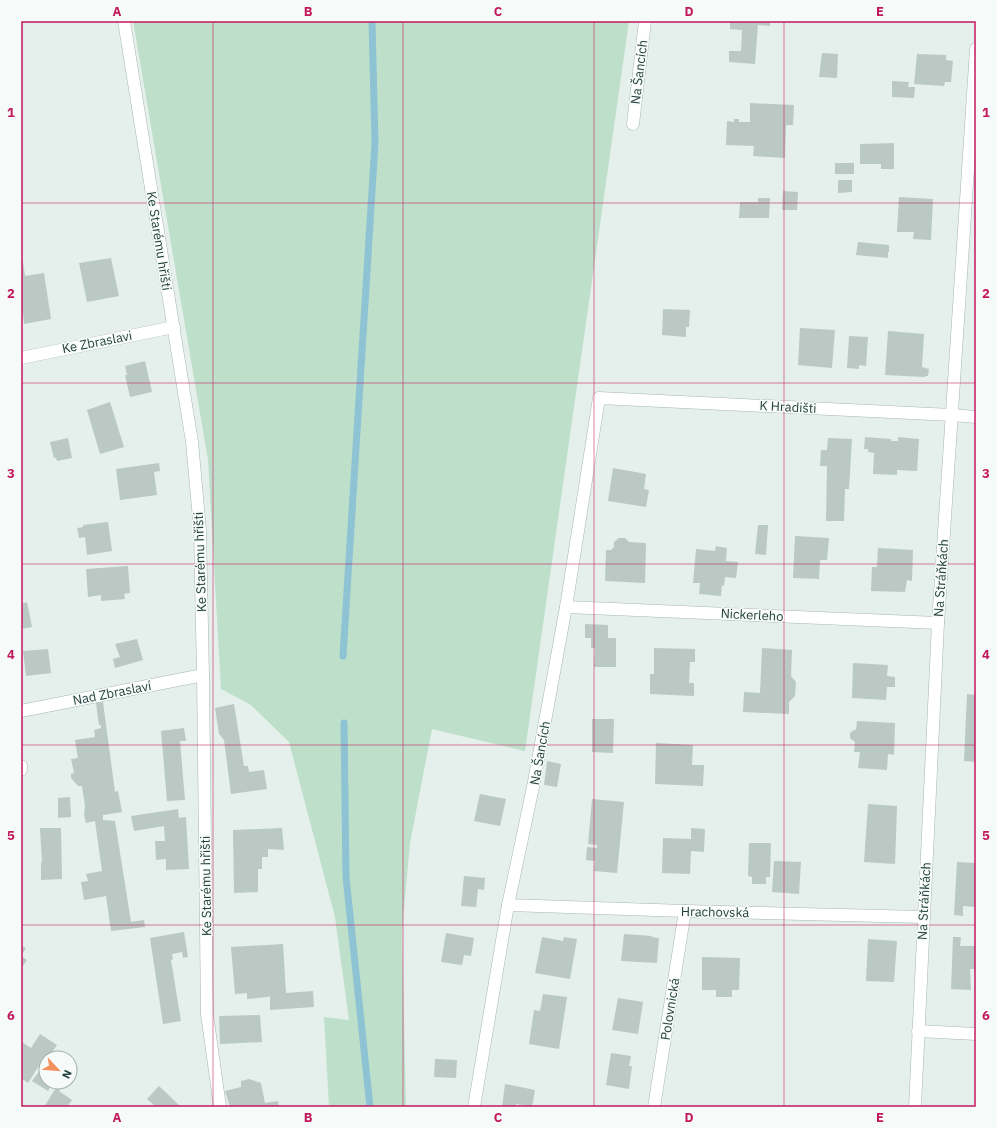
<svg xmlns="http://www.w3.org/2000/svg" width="997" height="1128" viewBox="0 0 997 1128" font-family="'IBM Plex Sans',sans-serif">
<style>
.green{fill:#bedfca}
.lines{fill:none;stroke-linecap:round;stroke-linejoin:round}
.stream{stroke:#8dc3d3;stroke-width:7}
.building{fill:#bac9c4}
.minor-casing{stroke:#a7b7b3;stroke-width:13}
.minor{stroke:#fff;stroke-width:12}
.grid{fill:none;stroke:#c2185b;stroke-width:1;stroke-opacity:0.55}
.labels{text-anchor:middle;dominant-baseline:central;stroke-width:3;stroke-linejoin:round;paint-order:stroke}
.street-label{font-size:13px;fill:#24413c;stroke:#f6fbf9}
.neatline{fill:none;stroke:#c2185b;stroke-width:1.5}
.grid-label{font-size:13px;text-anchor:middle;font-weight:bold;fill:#c2185b}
</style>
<rect width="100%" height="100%" fill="#e5efeb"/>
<polygon class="green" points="133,21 629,21 525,751 432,729 410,843 402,930 406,1107 329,1107 324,1017 349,1020 335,917 289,742 251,705 221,689 208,460"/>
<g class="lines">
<g class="stream">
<polyline points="343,656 375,143 372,21"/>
<polyline points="344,723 346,877 370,1107"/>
</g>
</g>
<g class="building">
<polygon points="730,21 770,21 770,26 758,25 755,64 729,62 729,51 741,51 742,30 730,29"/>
<polygon points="822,53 838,54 837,78 819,77"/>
<polygon points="917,54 946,55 946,60 953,61 951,82 945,82 944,86 914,84"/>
<polygon points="892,81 909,82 908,87 915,87 914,98 892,97"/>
<polygon points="750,103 794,105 793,125 786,125 785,158 753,156 754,146 726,145 727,121 734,122 734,119 739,119 739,122 750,122"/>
<polygon points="894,143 894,169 881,169 881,164 860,164 860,144"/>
<rect x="835" y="163" width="19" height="11"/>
<polygon points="838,180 852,180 852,192 838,193"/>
<polygon points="783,191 798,192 797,210 782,210"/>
<polygon points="899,197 933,199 931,240 913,239 914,232 897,232"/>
<polygon points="758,198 770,198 769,218 739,218 740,202 758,202"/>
<polygon points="858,242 889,245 889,252 887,252 888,252 888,258 856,255"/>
<polygon points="111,258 119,296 87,302 79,263"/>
<polygon points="21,262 23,262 25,276 44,273 51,319 24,324 23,313 21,314"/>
<polygon points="663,309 690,310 689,327 686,327 686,337 662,335"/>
<polygon points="800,328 835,330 832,368 798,365"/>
<polygon points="888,331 924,334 922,367 929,369 928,376 925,376 925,377 885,375"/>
<polygon points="849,336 868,337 866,366 859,365 859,369 847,368"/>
<polygon points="145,361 152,392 130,397 125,375 127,375 125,366"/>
<polygon points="110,402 124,447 100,454 87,410"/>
<polygon points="865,437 891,439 891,441 898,441 898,437 919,439 917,471 897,470 897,475 873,474 874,453 868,452 868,449 864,449"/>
<polygon points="68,438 72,458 57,461 56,458 54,458 50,442"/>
<polygon points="828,438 852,439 849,489 845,489 844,521 826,521 827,466 820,466 821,450 827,450"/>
<polygon points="159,463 160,471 154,472 157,495 120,500 116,469"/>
<polygon points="613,468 646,474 644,489 649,490 646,507 608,501"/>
<polygon points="108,522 112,551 87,555 85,537 79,538 77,528 83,527 83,525"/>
<polygon points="758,525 768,525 766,555 755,554"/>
<polygon points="795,536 829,538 827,560 820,560 819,579 793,578"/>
<polygon points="619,538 625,538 629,542 646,543 645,583 605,581 606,550 611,550 614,547 614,542"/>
<polygon points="716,546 727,548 726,561 738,562 736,578 725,577 724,586 722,585 721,596 699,594 700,583 693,583 696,549 715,551"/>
<polygon points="878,548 913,550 912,581 907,580 905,592 871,591 872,567 877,567"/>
<polygon points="128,566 130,593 124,594 125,599 101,601 101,595 88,597 86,569"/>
<polygon points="27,602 32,627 21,629 21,604"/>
<polygon points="585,624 608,625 608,638 616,638 616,667 594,667 595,648 591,648 591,638 585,638"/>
<polygon points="137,639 143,660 115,668 113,659 120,657 115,644"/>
<polygon points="654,648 695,649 695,662 690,662 689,683 694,683 694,696 650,694 650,674 654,674"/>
<polygon points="762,648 792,650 791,676 796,682 795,696 789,702 789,714 743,712 744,692 760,693"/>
<polygon points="48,649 51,673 26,676 23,651"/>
<polygon points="853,663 888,665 887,676 895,677 895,687 887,687 886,700 852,698"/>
<polygon points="967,694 976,695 976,762 964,761"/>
<polygon points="103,702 115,792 118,791 122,812 103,815 103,820 115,821 131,922 144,920 145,927 111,931 106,896 84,900 81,882 88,881 86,874 102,871 95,821 86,823 84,815 85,806 82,786 78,786 71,778 71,774 74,773 71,759 78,758 75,740 95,737 94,730 101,728 101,725 99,725 96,703"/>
<polygon points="234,704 244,766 248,766 249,772 264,770 267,789 231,794 224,740 219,734 215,708"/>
<polygon points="592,719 614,719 613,753 592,752"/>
<polygon points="857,721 895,723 894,755 888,754 887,770 858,768 860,752 854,752 855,742 850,738 850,733 854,730 856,730"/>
<polygon points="184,728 186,741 180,741 185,800 167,801 161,731"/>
<polygon points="656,743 693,745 692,765 704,765 703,786 655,784"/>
<polygon points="547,761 561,764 557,787 544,785"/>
<polygon points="480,794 506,799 500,826 474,821"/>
<polygon points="70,797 71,817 58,818 58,798"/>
<polygon points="592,799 624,802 617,873 594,871 595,861 586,860 587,847 597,848 597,845 588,844"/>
<polygon points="868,804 897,806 895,864 864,862"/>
<polygon points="178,809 179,818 186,817 189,869 166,870 166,859 156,860 155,841 165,841 164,826 134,831 131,816"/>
<polygon points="40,828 61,828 62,879 41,880 41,862 42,862"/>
<polygon points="282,828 284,850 268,849 268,857 262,857 262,869 258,869 258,892 234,893 233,830"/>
<polygon points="691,828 705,829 704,852 691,851 690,874 662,873 663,838 691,839"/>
<polygon points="749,843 771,843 770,877 766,877 766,884 752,884 752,877 748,876"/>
<polygon points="774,861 801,862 799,894 772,892"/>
<polygon points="957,862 976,863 976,907 963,906 963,916 954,915"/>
<polygon points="464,876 485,878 484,890 478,889 476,907 461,906"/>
<polygon points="184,932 188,957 183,958 182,952 172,954 173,959 171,960 181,1021 163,1024 150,938"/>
<polygon points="446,933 474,938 471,956 464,955 462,965 441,962"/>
<polygon points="624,934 652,936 651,937 659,938 657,963 621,961"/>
<polygon points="542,937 563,941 564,937 577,939 570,979 535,973"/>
<polygon points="953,937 961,937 960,946 976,946 976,969 970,969 971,990 951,989"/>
<polygon points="868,939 897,941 894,982 866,981"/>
<polygon points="283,944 286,993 313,991 314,1007 270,1010 270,996 268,997 247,999 247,993 235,994 231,947"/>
<polygon points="21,946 26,948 21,956 27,960 21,969"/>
<polygon points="702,957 740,958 739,990 732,990 732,997 716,997 716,990 702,990"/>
<polygon points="543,994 567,997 559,1049 529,1044 534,1010 540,1011"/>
<polygon points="618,998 643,1002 638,1034 612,1030"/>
<polygon points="260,1015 262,1042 220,1044 219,1016"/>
<polygon points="40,1034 57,1045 48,1058 46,1058 46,1062 43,1066 40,1064 28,1083 21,1078 21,1044 22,1042 31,1048"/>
<polygon points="611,1053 631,1056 629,1066 632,1066 629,1089 606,1085"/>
<polygon points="435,1059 457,1060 456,1078 434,1077"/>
<polygon points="43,1066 46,1068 46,1082 53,1082 48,1091 32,1081"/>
<polygon points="249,1079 261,1083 265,1103 278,1101 279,1107 230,1107 225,1091 241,1087 241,1081"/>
<polygon points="505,1084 535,1090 532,1107 516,1104 516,1107 502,1107"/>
<polygon points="57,1086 61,1088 59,1091 72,1100 67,1107 44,1107"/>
<polygon points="159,1086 181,1107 156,1107 147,1099"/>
</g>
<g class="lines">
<defs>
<g id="minor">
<polyline points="124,21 192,442 200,530 203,675 207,1014 220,1107"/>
<polyline points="633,124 645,21"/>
<polyline points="21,358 174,327"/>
<polyline points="566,607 938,623"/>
<polyline points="21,711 203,675"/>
<polyline points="21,766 21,770"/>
<polyline points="508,905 685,911 923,917"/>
<polyline points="918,1031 976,1034"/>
<polyline points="474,1107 508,905 533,787 566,607 599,398 952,415 976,417"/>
<polyline points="654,1107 685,911"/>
<polyline points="915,1107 938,623 976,49"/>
</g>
</defs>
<use href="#minor" class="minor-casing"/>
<use href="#minor" class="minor"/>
</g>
<path class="grid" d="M213 21V1107M403 21V1107M594 21V1107M784 21V1107M21 203H976M21 383H976M21 564H976M21 745H976M21 925H976"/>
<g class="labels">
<g class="street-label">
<text transform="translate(639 72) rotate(-83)">Na Šancích</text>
<text transform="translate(159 241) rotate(81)">Ke Starému hřišti</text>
<text transform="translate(97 342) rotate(-11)">Ke Zbraslavi</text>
<text transform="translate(788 407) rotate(3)">K Hradišti</text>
<text transform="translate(200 562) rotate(-92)">Ke Starému hřišti</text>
<text transform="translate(941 578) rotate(-86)">Na Stráňkách</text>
<text transform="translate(752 615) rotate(3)">Nickerleho</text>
<text transform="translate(112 693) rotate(-11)">Nad Zbraslaví</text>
<text transform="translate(540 753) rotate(-80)">Na Šancích</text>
<text transform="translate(206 886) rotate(-91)">Ke Starému hřišti</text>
<text transform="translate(924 901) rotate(-87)">Na Stráňkách</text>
<text transform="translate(715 912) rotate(1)">Hrachovská</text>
<text transform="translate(670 1009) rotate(-81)">Polovnická</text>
</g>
</g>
<rect width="997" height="1128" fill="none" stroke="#f6fbf9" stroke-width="44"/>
<g transform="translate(58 1070) rotate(116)"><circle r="19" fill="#f6fbf9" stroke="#a2b1ad"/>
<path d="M0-3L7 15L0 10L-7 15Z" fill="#f3905e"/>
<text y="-6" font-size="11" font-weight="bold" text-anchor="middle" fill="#24413c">N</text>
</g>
<rect x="22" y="22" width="953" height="1084" class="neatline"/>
<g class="grid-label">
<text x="117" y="16">A</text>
<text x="308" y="16">B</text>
<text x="498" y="16">C</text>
<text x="689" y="16">D</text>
<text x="880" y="16">E</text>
<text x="11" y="117">1</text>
<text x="986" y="117">1</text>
<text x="11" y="298">2</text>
<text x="986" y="298">2</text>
<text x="11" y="478">3</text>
<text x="986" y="478">3</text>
<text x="11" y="659">4</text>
<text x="986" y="659">4</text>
<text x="11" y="840">5</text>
<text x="986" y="840">5</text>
<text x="11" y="1020">6</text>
<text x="986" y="1020">6</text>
<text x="117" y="1122">A</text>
<text x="308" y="1122">B</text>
<text x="498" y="1122">C</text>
<text x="689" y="1122">D</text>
<text x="880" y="1122">E</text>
</g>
</svg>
